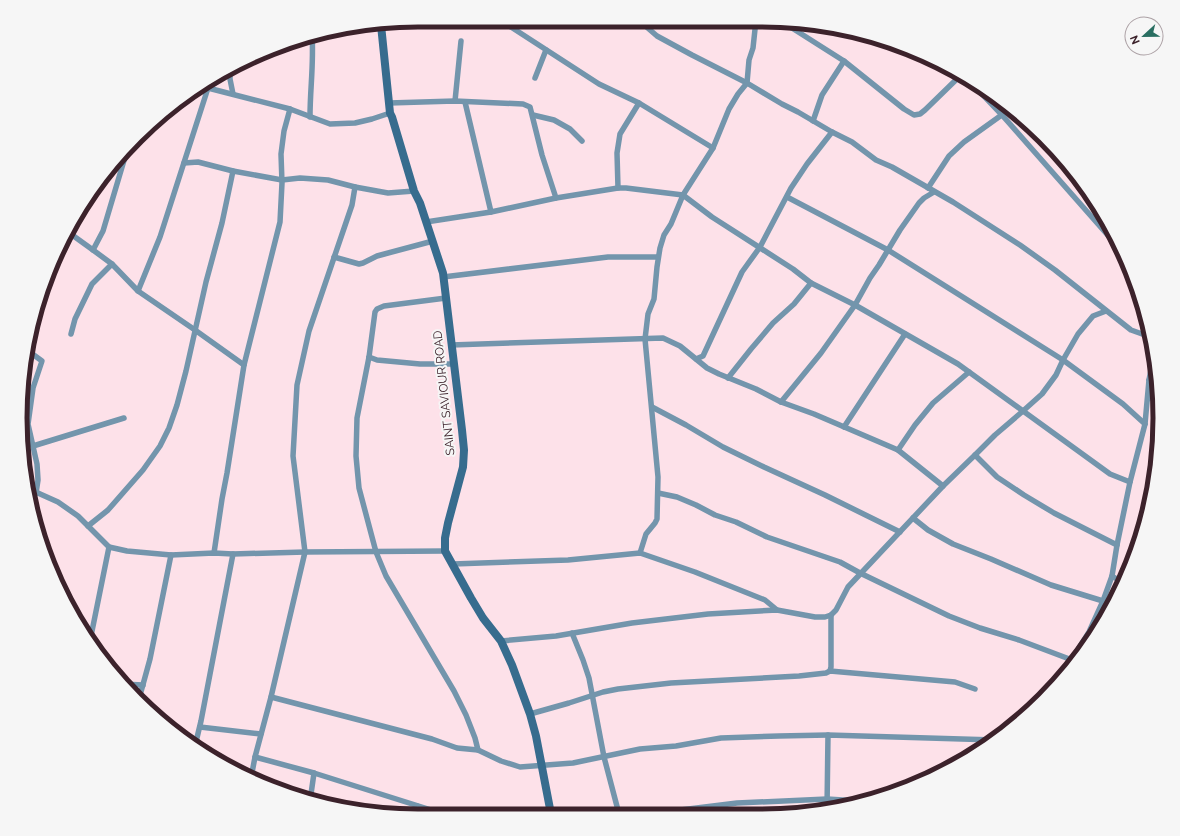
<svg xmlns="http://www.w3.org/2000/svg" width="1180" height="836" viewBox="0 0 1180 836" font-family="Raleway,sans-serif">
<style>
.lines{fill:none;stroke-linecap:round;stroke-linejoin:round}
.street{stroke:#7395ac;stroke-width:5.5}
.secondary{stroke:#376c8e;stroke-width:8}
.labels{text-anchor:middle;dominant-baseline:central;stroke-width:4;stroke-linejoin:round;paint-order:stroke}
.street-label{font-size:12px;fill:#3c222b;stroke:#f6f6f6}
.rim{fill:none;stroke:#3c222b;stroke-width:5}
</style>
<rect width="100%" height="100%" fill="#fde1e9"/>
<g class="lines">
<g class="street">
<polyline points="496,20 511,27 599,84 639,103 713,148"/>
<polyline points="636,20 642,23 657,36 692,55 747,83 782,104 798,112 832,132 852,142 876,160 892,167 953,202 1020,245 1055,270 1131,330 1145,335 1149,335"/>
<polyline points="780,22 792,28 844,61 904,109 914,115 920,114 925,110 962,74"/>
<polyline points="230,69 230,79 233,94"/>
<polyline points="965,76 1002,115 1120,249"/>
<polyline points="535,78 546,50"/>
<polyline points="198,86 208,88"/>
<polyline points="455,101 461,41"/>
<polyline points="465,102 491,212"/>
<polyline points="389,103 455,101 523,104 530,107 542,155 556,198"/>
<polyline points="533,115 554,120 570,129 582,141"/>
<path d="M310 117C310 89 314 62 312 35"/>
<polyline points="813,121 822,95 844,61"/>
<polyline points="184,163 198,162 233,171 282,180 300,178 328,180 355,187"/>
<polyline points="618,188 617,153 620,134 639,103"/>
<polyline points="928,188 949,156 964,142 1010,109"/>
<polyline points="787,197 888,250 1063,360 1123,404 1145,424"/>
<polyline points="426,222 491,212 556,198 618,188 626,188 683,195 712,217 793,269 811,283 855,305 958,364 1110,474 1130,482"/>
<polyline points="68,232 93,250 112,264 138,291 195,330 244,365"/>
<polyline points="93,250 103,231 128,147"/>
<polyline points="334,257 359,264 363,263 377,256 433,241"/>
<polyline points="443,277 608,257 658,257"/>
<polyline points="138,291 160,237 208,88 290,109 330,124 355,123 372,119 390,113"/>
<polyline points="446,298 384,306 377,309 375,312 369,357 357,418 356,456 359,488 376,552 386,576 454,691 466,715 475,738 478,750 501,761 520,767 573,763 640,749 676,746 721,738 779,736 828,735"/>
<polyline points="71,334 75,319 92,284 112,264"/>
<polyline points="451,345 663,338 680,346 707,368 719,374 756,389 781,402 814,414 898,450 943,486"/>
<polyline points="27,350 42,361 33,388 28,424 37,464 38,480 36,493"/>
<polyline points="369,357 377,360 420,364 453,364"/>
<polyline points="696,359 703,356 742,272 760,247 791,188 807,164 832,132"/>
<polyline points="728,378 751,349 773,323 794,304 811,283"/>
<polyline points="1149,380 1157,389"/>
<polyline points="1148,399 1157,393"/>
<polyline points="781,402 821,353 855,305 870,278 879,265 900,230 919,203 924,198 934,192"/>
<polyline points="652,407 686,425 723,447 764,467 825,495 900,532"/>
<polyline points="844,427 905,334"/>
<polyline points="33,446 124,418"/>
<polyline points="898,450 915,425 933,403 969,372"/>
<polyline points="975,455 997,477 1024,495 1054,513 1117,545"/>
<polyline points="29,489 58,502 78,516 109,547 127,551 171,555 214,553 233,554 305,552 445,551"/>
<polyline points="658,493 677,497 696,505 715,515 736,522 767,537 840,562 860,573 949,616 980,628 1019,640 1072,660"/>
<polyline points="913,518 928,530 953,544 991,559 1051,585 1103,601"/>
<polyline points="88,526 108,510 143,470 160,446 169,428 177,405 186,371 206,282 222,223 233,171"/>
<polyline points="214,553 222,499 227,473 244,365 280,222 282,183 281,154 284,131 290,109"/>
<polyline points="640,553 646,534 655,523 657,519 658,477 645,339 648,314 654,299 657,267 660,248 664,235 671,224 683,195 713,148 729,109 738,94 747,83 749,60 753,48 756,20"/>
<polyline points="453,564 568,560 640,553 695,572 765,600 777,610"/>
<polyline points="1112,576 1123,583"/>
<polyline points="572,633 583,660 589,678 604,757 619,814"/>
<polyline points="90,641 109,547"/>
<polyline points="501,641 556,636 632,623 708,614 777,610 815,617 825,617 831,615 836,610 848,587 943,486 975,455 995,435 1023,411 1042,394 1056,375 1063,360 1078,334 1093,316 1106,311"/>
<polyline points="830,671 831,667 831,615"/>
<polyline points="1059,680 1089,632 1103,601 1112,576 1117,545 1130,482 1145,424 1149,380 1154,354"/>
<polyline points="122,684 143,685"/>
<polyline points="271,697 432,739 457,748 478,750"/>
<polyline points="139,699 150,659 171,555"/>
<polyline points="530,714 569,703 603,692 618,689 671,683 799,676 826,673 830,671 955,682 975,689"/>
<polyline points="200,727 261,734"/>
<polyline points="195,746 201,721 233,554"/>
<polyline points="255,757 314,773 447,815"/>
<polyline points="251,778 255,757 271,697 305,552 293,456 297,385 309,331 352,205 355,187 388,193 414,191"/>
<polyline points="310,801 314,773"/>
<polyline points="827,809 828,735 995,740"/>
<polyline points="648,814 737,803 827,799 859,801"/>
<polyline points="416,815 417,806"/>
</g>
<polyline class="secondary" points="381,25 390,113 392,117 414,191 420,203 443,273 462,430 464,450 463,467 448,523 445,538 445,551 471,598 483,618 501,641 512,665 530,714 536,736 551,814"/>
</g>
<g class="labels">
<g class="street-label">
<text transform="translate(444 393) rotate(-96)">SAINT SAVIOUR ROAD</text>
</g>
</g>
<path d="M0 0H1180V836H0ZM418 27H762A391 391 0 0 1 1153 418V418A391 391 0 0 1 762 809H418A391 391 0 0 1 27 418V418A391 391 0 0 1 418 27Z" fill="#f6f6f6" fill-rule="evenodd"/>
<path class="rim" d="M418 27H762A391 391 0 0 1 1153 418V418A391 391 0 0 1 762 809H418A391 391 0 0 1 27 418V418A391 391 0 0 1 418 27Z"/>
<g transform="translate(1144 36) rotate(248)"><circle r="19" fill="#f6f6f6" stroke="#aca1a5"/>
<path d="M0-3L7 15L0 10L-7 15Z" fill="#296e61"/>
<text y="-6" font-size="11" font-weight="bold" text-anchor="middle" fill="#3c222b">N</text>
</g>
</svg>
